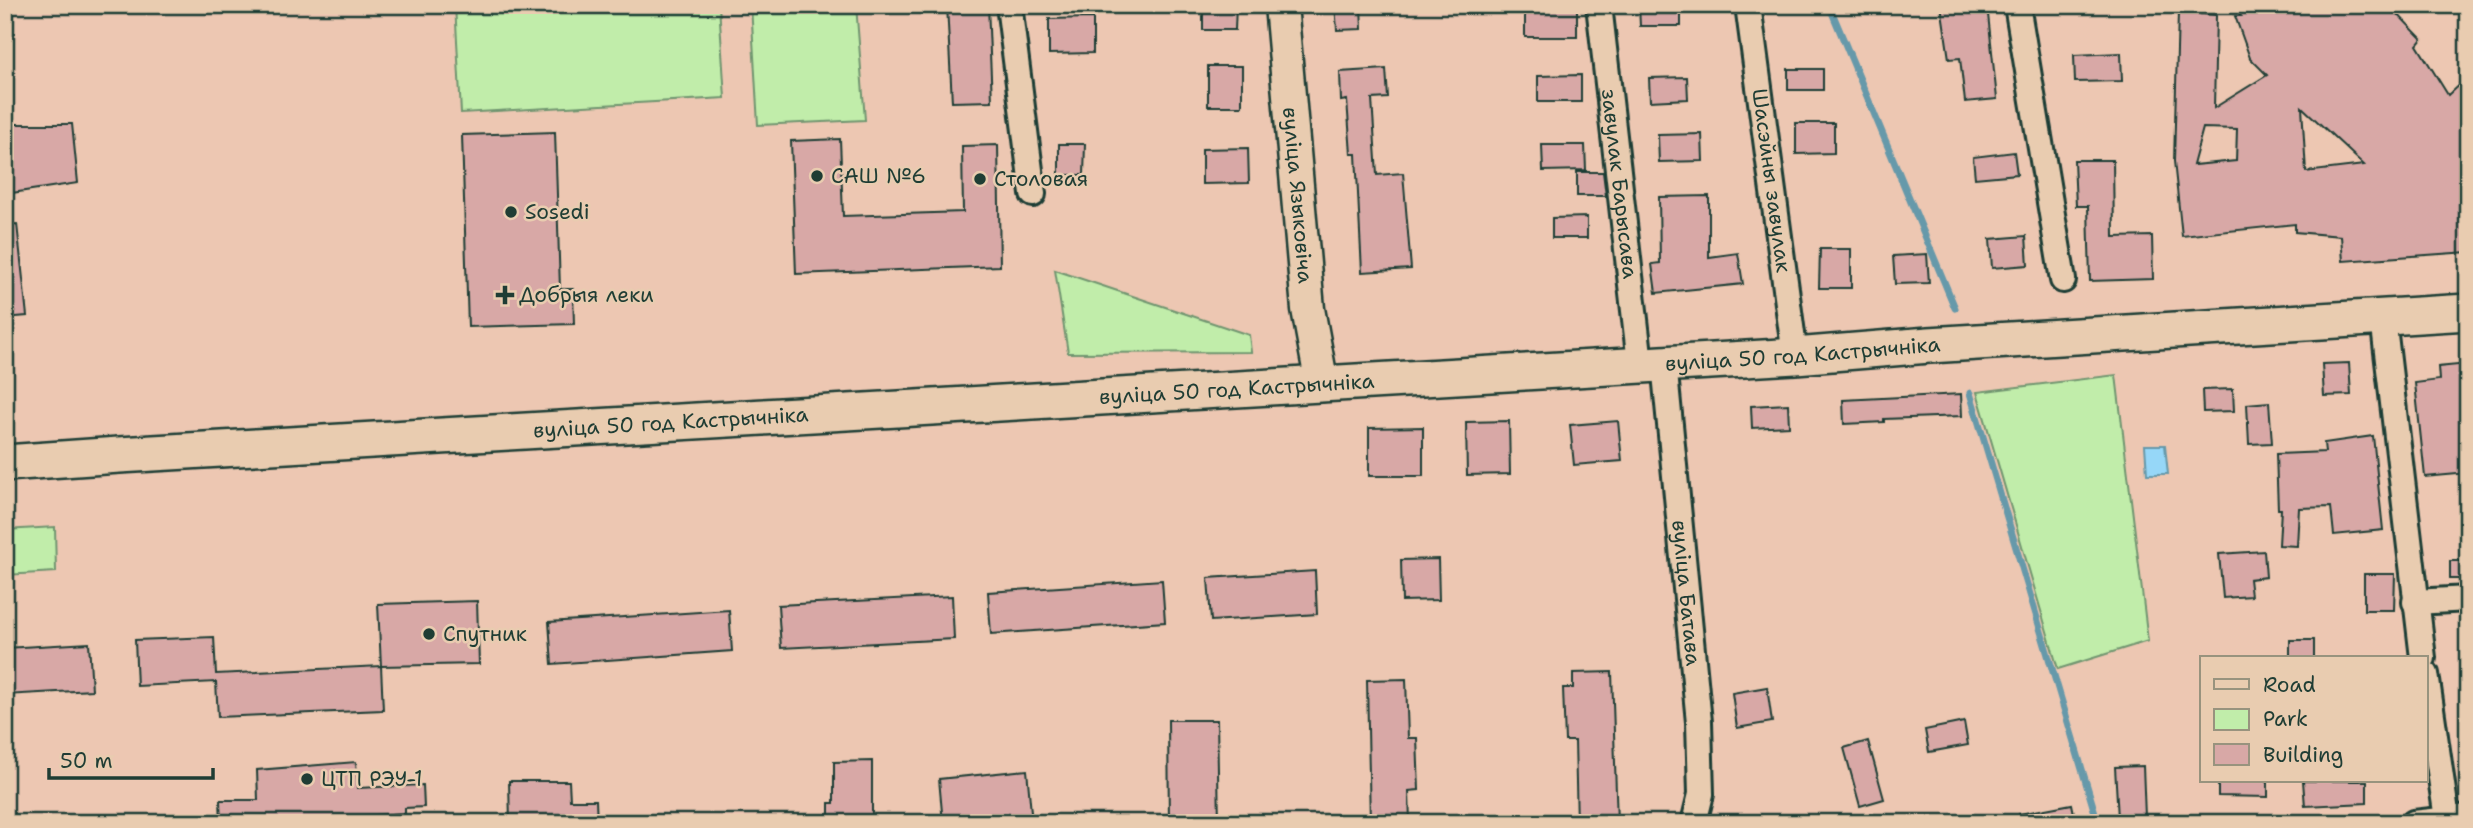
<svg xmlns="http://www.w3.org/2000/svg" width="2473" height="828" viewBox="0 0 2473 828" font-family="'Shantell Sans',sans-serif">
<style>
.green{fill:#c1edaa;stroke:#70956f;stroke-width:2}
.water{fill:#96d7f8;stroke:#69a;stroke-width:2}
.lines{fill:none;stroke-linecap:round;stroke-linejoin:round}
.stream{stroke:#69a;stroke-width:7}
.building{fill:#d8a8a6;stroke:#1f3d34;stroke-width:2;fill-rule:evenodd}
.minor-casing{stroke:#1f3d34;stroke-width:30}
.tertiary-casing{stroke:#1f3d34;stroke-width:37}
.secondary-casing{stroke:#1f3d34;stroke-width:40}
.minor{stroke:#e9ccb0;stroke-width:24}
.tertiary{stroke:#e9ccb0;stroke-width:32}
.secondary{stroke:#e9ccb0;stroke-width:35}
.poi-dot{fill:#1f3d34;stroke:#e9ccb0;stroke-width:2.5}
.labels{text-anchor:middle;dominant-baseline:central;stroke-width:5;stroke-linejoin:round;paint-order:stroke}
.poi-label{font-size:21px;fill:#1f3d34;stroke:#e9ccb0;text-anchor:start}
.street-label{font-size:21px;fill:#1f3d34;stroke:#e9ccb0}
</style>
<rect width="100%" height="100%" fill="#edc7b2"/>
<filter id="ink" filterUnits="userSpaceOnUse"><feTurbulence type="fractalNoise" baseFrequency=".0143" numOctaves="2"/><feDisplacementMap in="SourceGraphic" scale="14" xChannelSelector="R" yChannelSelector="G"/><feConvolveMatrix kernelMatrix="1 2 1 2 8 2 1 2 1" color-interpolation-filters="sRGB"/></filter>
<g filter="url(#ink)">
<g class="green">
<polygon points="455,5 719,5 725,98 461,113"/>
<polygon points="751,5 856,5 865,120 758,125"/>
<polygon points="1055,270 1249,335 1251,352 1068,353"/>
<polygon points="2116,375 2148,641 2058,669 1977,392"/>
<polygon points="55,527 56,572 5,575 5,530"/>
</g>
<polygon class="water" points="2145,445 2165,445 2168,474 2147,474"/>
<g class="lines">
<g class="stream">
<polyline points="1829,5 1955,308"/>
<polyline points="1970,393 2098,823"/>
</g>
</g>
<g class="building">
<polygon points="947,5 988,5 992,101 952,102"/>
<polygon points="1203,5 1236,5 1235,30 1203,30"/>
<polygon points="1335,5 1361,5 1362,29 1337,30"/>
<polygon points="1639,5 1681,5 1681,26 1640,26"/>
<polygon points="1941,5 1987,5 1997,99 1965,102 1960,58 1949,59"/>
<path d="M2232 5H2389L2422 39 2417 45 2448 95 2468 76V252L2343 261 2341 236 2295 232V224L2182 236 2174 161 2178 12 2216 15 2214 108 2267 75 2250 58 2235 16H2241ZM2302 107 2364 165 2306 172ZM2203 128 2237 129 2236 161 2193 165Z"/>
<rect x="1525" y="8" width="52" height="29"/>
<polygon points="1093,18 1093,53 1049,54 1049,19"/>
<polygon points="2121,53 2122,81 2075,82 2074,55"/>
<rect x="1208" y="66" width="34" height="40"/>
<polygon points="1386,69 1388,98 1372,99 1377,175 1403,173 1411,269 1362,272 1356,154 1351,154 1347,100 1341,101 1340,72"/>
<rect x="1788" y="69" width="35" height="21"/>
<polygon points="1581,75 1581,102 1538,102 1538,76"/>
<polygon points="1687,77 1688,99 1650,101 1649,78"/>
<polygon points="1796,123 1834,123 1834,153 1796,154"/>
<polygon points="5,124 72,124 78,183 5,194"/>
<polygon points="555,132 560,289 573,289 574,324 468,327 462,135"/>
<polygon points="1702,134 1703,161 1659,162 1658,135"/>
<polygon points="840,139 843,216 963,212 962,146 998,145 1000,266 796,274 791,141"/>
<polygon points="1059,144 1085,144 1084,175 1059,175"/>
<polygon points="1542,145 1585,145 1586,170 1543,171"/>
<polygon points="1248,148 1249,183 1202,184 1202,149"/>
<polygon points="2014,152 2017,174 1975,178 1973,157"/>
<polygon points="2074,160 2113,160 2114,237 2152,236 2153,279 2090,281 2088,206 2076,206"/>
<polygon points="1577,172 1603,172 1606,196 1577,196"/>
<polygon points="1709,196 1709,257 1738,253 1743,284 1656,293 1652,264 1660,263 1659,197"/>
<polygon points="1587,217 1587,238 1552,238 1552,218"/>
<polygon points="17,224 27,316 5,318 5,225"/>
<polygon points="2026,236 2028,265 1992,268 1990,239"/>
<polygon points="1820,249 1851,249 1851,288 1819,288"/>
<polygon points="1927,254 1929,283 1895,284 1893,256"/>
<polygon points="2349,363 2351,395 2324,396 2322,364"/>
<polygon points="2468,364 2468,473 2425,477 2415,383 2439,380 2438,367"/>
<polygon points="2233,389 2234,411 2203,412 2202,390"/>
<polygon points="1961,394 1962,416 1884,419 1884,422 1844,424 1843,400"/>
<polygon points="2269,402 2272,443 2249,444 2247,404"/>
<polygon points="1788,404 1789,426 1752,428 1751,406"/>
<polygon points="1509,421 1510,474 1467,475 1466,422"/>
<polygon points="1618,421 1622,461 1574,465 1570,425"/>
<polygon points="1423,427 1423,476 1369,476 1369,428"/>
<polygon points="2373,436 2383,530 2334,535 2331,507 2299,508 2297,546 2279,545 2281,509 2278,509 2276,454 2325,452 2324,443"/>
<polygon points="2264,551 2266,577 2249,579 2251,596 2223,598 2219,554"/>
<polygon points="1438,559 1439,600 1402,601 1401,560"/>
<rect x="2450" y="561" width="18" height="18"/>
<polygon points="1315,571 1317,614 1211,621 1208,578"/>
<polygon points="2364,574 2395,574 2394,610 2364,610"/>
<polygon points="1162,580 1165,622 991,634 988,592"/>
<polygon points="952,596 954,639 781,648 778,605"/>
<polygon points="477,601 479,664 381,666 378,604"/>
<polygon points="729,610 732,651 552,664 549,622"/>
<polygon points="214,637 216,674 381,666 383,710 218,717 216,682 137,686 135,640"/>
<rect x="2290" y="640" width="24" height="18"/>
<polygon points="89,643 92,690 5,695 5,648"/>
<polygon points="1612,672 1617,823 1577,823 1575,741 1565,741 1563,688 1573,688 1573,673"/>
<polygon points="1406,679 1408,738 1417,738 1419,790 1409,791 1410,823 1370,823 1367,680"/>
<polygon points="1767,687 1772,722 1737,728 1732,693"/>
<polygon points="1168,720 1217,720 1219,823 1169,823"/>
<polygon points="1964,722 1968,745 1929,752 1925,730"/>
<polygon points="1868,741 1884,799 1860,806 1844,748"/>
<polygon points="872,761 872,823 829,823 829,803 834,803 834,762"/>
<polygon points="356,762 358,788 423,785 424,807 405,808 405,813 260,823 221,822 220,800 258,800 257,770"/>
<polygon points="2143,766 2145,817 2118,818 2115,767"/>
<polygon points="1027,770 1032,823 943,823 939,779"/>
<polygon points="509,781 569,781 570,800 596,800 597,823 510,823"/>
<polygon points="2218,781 2268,781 2268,797 2218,796"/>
<polygon points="2303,781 2367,781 2367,803 2305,806"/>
<polygon points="2072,804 2076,823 2020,823 2019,814"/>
</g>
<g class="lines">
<defs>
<g id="minor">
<polyline points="1009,5 1033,194"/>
<path id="s1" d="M1599 5 1640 363"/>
<path id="s2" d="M1748 5 1795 356"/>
<polyline points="2017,5 2063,280"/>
<polyline points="2383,318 2423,658"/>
<path id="s3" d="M1664 363 1699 722 1701 794 1694 823"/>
<polyline points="2415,602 2468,599"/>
<polyline points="2426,674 2447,819"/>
<polyline points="2414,823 2468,817"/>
</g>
<g id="tertiary">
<path id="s4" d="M1281 5 1308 309 1322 385"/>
</g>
<g id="secondary">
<path id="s5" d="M5 463 119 455 1795 356 1929 345 2468 312"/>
</g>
</defs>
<use href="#minor" class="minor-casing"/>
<use href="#tertiary" class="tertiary-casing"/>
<use href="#secondary" class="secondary-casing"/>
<use href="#minor" class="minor"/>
<use href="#tertiary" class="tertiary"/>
<use href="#secondary" class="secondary"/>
</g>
</g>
<g class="poi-dot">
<circle cx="817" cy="176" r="7"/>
<circle cx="980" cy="179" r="7"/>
<circle cx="511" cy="212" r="7"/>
<path d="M501.5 284.5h7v7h7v7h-7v7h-7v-7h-7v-7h7z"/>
<circle cx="429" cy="634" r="7"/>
<circle cx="307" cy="779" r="7"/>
</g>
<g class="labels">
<g class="poi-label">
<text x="831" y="176">САШ №6</text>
<text x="994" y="179">Столовая</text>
<text x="525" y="212">Sosedi</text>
<text x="519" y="295">Добрыя леки</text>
<text x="443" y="634">Спутник</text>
<text x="321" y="779">ЦТП РЭУ-1</text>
</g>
<g class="street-label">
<text stroke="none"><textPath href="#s2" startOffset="177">Шасэйны завулак</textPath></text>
<text stroke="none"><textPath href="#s1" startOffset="180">завулак Барысава</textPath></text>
<text stroke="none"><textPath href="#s4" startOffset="191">вуліца Языковіча</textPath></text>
<text stroke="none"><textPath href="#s5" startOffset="1801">вуліца 50 год Кастрычніка</textPath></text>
<text stroke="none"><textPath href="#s5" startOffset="1234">вуліца 50 год Кастрычніка</textPath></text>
<text stroke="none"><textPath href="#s5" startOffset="667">вуліца 50 год Кастрычніка</textPath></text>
<text stroke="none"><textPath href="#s3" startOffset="231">вуліца Батава</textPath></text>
</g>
</g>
<rect width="2473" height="828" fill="none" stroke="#e9ccb0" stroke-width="28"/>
<rect x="14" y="14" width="2445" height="800" fill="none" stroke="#1f3d34" stroke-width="2.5" filter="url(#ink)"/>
<rect x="2200" y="656" width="228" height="126" fill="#e9ccb0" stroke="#98937e" stroke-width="2"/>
<rect x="2214" y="679" width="35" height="10" fill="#e9ccb0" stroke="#98937e" stroke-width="2"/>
<text x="2263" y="692" font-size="21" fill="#1f3d34">Road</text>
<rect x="2214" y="709" width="35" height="21" fill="#c1edaa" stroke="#98937e" stroke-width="2"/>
<text x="2263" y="726" font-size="21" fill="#1f3d34">Park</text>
<rect x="2214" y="744" width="35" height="21" fill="#d8a8a6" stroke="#98937e" stroke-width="2"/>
<text x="2263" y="762" font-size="21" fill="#1f3d34">Building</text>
<path d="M49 768v10h164v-10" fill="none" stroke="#1f3d34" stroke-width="3.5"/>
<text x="60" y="768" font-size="21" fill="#1f3d34" stroke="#e9ccb0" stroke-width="5" paint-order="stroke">50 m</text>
</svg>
